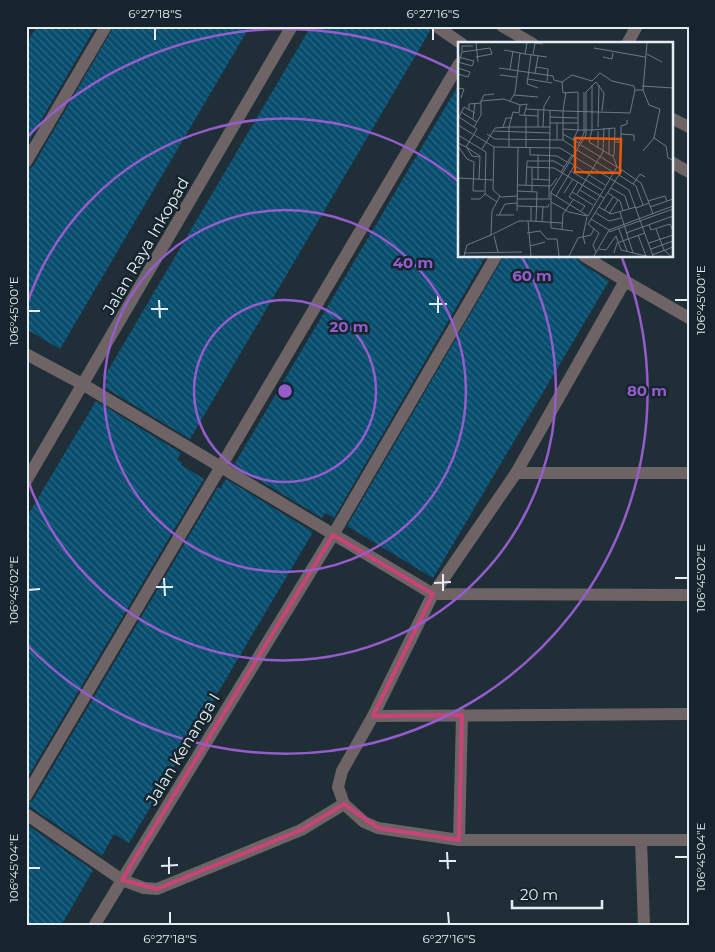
<svg xmlns="http://www.w3.org/2000/svg" width="715" height="952" viewBox="0 0 715 952" font-family="Montserrat,sans-serif">
<style>
.building{fill:url(#building-back-hatch)}
.lines{fill:none;stroke-linecap:round;stroke-linejoin:round}
.street{stroke:#6e6465;stroke-width:12}
.marked{fill:none;stroke:#c94379;stroke-width:4;stroke-linejoin:round}
.ticks{fill:none;stroke:#e4edf3;stroke-width:2}
.ring{fill:none;stroke:#955ccc;stroke-width:2.5}
.labels{text-anchor:middle;dominant-baseline:central;stroke-width:5;stroke-linejoin:round;paint-order:stroke}
.street-label{font-size:16px;fill:#e4edf3;stroke:#16242d}
.inset-road{fill:none;stroke:#6e7a83;stroke-width:1}
.view{fill:#e8590c;fill-opacity:0.15;stroke:#e8590c;stroke-width:2.5}
.inset-edge{fill:none;stroke:#e4edf3;stroke-width:2.5}
.centre{fill:#955ccc;stroke:#16242d;stroke-width:2.5}
.ring-label{font-size:15px;text-anchor:middle;font-weight:bold;fill:#955ccc;stroke:#16242d;stroke-width:5;stroke-linejoin:round;paint-order:stroke}
.neatline{fill:none;stroke:#e4edf3;stroke-width:2}
.ticks-label{font-size:12px;text-anchor:middle;fill:#e4edf3}
</style>
<defs>
<pattern id="building-back-hatch" width="6" height="6" patternUnits="userSpaceOnUse" patternTransform="scale(1.25)"><rect width="6" height="6" fill="#074d6e"/><path d="M-1 5l2 2M0 0l6 6M5-1l2 2" fill="none" stroke="#2b6783"/></pattern>
</defs>
<rect width="100%" height="100%" fill="#202e38"/>
<g class="building">
<polygon points="37,26 96,26 26,146 26,45"/>
<polygon points="114,26 250,26 60,349 26,329 26,170 33,166"/>
<polygon points="311,26 428,26 430,31 190,439 104,387 108,381 103,379"/>
<polygon points="459,84 459,256 486,256 334,518 325,513 322,518 234,465"/>
<polygon points="504,256 576,256 580,263 609,281 433,578 347,526"/>
<polygon points="96,401 181,453 177,460 182,462 181,465 204,479 26,780 26,518"/>
<polygon points="226,479 313,532 129,843 114,834 102,856 26,804 33,800 218,487 220,489"/>
<polygon points="26,824 93,870 61,926 26,926"/>
</g>
<g class="lines">
<g class="street">
<polyline points="436,26 462,44"/>
<polyline points="502,26 533,44"/>
<polyline points="627,44 637,26"/>
<polyline points="671,118 689,127"/>
<polyline points="26,162 106,26"/>
<polyline points="671,162 689,172"/>
<polyline points="584,256 625,281"/>
<polyline points="689,318 625,281 516,473 433,594 373,716 342,771 338,787 344,804 364,822 378,828 459,840 689,840"/>
<polyline points="26,354 84,385 433,594 689,595"/>
<polyline points="516,473 689,473"/>
<polyline points="26,481 292,26"/>
<polyline points="373,716 689,714"/>
<polyline points="26,796 459,64"/>
<polyline points="26,814 122,880 333,535 496,256"/>
<polyline points="459,840 462,715"/>
<polyline points="641,840 644,926"/>
<polyline points="94,926 122,880 144,888 157,889 301,830 344,804"/>
</g>
</g>
<path class="marked" d="M333 535 433 594 373 716 462 715 459 840 378 828 344 804 301 830 157 889 122 880Z"/>
<path class="ticks" d="M155 28V40M433 28V40M438 295V313M159 300 160 318M675 300H688M429 304H447M151 309H168M28 311H40M443 574V591M164 578 165 596M675 578H688M434 583 451 582M156 587H173M28 590 40 589M447 852 448 869M169 857V874M675 857H688M439 861H456M161 866 178 865M28 868H40M170 912V924M448 912 449 924"/>
<g class="ring">
<circle cx="285" cy="391" r="91"/>
<circle cx="285" cy="391" r="181"/>
<path d="M26 307A272 272 0 0 1 458 181M522 257A272 272 0 1 1 26 475"/>
<path d="M27 137A362 362 0 0 1 458 73M622 258A362 362 0 0 1 27 645"/>
</g>
<g class="labels">
<g class="street-label">
<text transform="translate(146 246) rotate(-60)">Jalan Raya Inkopad</text>
<text transform="translate(183 749) rotate(-59)">Jalan Kenanga I</text>
</g>
</g>
<g transform="translate(458 42)">
<rect width="215" height="215" fill="#202e38"/>
<path class="inset-road" d="M18 1 20 20M136 6 187 15M46 8 62 11M4 10V4H15M67 12 89 15M189 12 204 20M73 13 69 42 80 46M75 13 77 1 85 2M0 15 16 19 14 24 0 20M145 15 154 17 155 11M0 23 4 10 32 6 34 12 18 15M78 25 90 27 89 39M0 26 12 30 10 35 0 32M41 26 95 34 96 38 104 40 105 51 120 50V88L105 87M52 27 55 9M77 31 80 14M42 33 58 35M70 37 94 41M104 40 114 33 134 39 142 31 154 39 176 44 177 48M184 44 215 46M0 46 6 47 3 56M185 48 191 63 202 67 196 96 208 104 210 116 215 118M108 50 105 69 172 71 177 48H185L189 1M56 53 80 55M23 59 26 53 36 52M52 59 57 51 62 11 67 12 69 1M62 63 69 62 66 74M11 68V62L23 61M3 70 19 80M61 73 80 74M68 75V105M92 75 120 76M15 77 17 61M92 81H120M0 83 36 105 102 106 171 148 195 214M16 85 1 75 6 65 17 71M45 85 48 76H54M80 85V68M85 85 86 64 92 54M140 85 141 43M35 89 92 91M29 92 37 97 105 98V69L68 67M105 92 121 101M163 92 176 93V99M0 93 28 110 27 152 39 160M99 97V81M105 98 118 107M115 98 120 88H134L131 100 154 114 156 113 157 86 134 88V43M157 100H163V84L169 82V78M0 101 8 105 19 87 16 85 23 73V59L46 57 62 63 61 71 55 70 51 85 37 86 24 107M0 104 9 117 16 120 15 149H26M120 104 126 91V50M8 105 22 114 21 137M36 105 35 148 43 155 59 154M51 105V85H92V68M72 105V113H80V137M9 106 14 114 21 115M140 106V89M119 108 155 130M185 109 196 96M80 113 99 114 109 120M151 113V86M155 114 159 125 164 128M111 120 147 143M68 125 96 126 146 156M113 129 144 148M103 130 114 113M161 133 178 144 185 163M0 136 35 138M74 137 92 138M120 140 111 155 127 164 123 169M175 142 182 132 187 135M59 143 93 144 99 136M68 143 69 119H96L106 125M153 146 167 154 171 167M122 148 138 158M59 149 79 150 78 180M74 150V125M114 150 135 163M93 151 130 174 159 125 123 103M106 151 115 137M150 151 162 159 165 169M119 152 145 110 146 86M98 154 116 124M91 156 92 85M13 157H22L27 152M59 157H93M190 159 207 154 209 159M93 160 111 170 129 174M59 164 90 165 91 162M73 165V179L104 181M141 165 153 172 178 165M192 165 215 157M178 166 191 161 195 172M59 169 60 105M146 169 155 155M162 170 175 211M138 171 151 179 163 176M151 172 160 158M38 173H56M41 173 47 162 59 161M133 177 151 188M70 179 73 214M84 180 85 165M191 183 193 188 212 182 215 189M104 187 105 172 115 158M161 187 169 209M198 187 206 208 213 214M115 189 93 186V150L128 93V50L138 40 146 51 144 69M151 190 215 167M69 191 82 189 89 197H99L101 214M168 191 215 174M180 193 188 214M31 194 61 179H73M36 194 40 210M191 201 215 193M127 202 125 194 129 175M72 204 87 200M141 207 148 208 158 194 163 208 188 214M193 207 215 199M138 210 135 203 141 191 130 182 164 128 183 141 191 161M6 211 64 210M156 211 159 201 187 191M194 213 215 205M6 214 9 203 33 193 34 169 42 154M111 214 120 196 133 193 136 187M136 214 151 188 215 164"/>
<path class="view" d="M117 96 163 97 162 131 117 130Z"/>
<rect width="215" height="215" class="inset-edge"/>
</g>
<circle cx="285" cy="391" r="8" class="centre"/>
<g class="ring-label">
<text x="413" y="268">40 m</text>
<text x="532" y="281">60 m</text>
<text x="349" y="332">20 m</text>
<text x="647" y="396">80 m</text>
</g>
<rect width="715" height="952" fill="none" stroke="#16242d" stroke-width="55"/>
<path d="M512 900v8h90v-8" fill="none" stroke="#e4edf3" stroke-width="2.5"/>
<text x="520" y="900" font-size="15" fill="#e4edf3" stroke="#16242d" stroke-width="4" paint-order="stroke">20 m</text>
<rect x="28" y="28" width="660" height="896" class="neatline"/>
<g class="ticks-label">
<text x="155" y="18">6°27'18"S</text>
<text x="433" y="18">6°27'16"S</text>
<text transform="translate(701 300) rotate(-90)" y="4">106°45'00"E</text>
<text transform="translate(14 311) rotate(-90)" y="4">106°45'00"E</text>
<text transform="translate(701 578) rotate(-90)" y="4">106°45'02"E</text>
<text transform="translate(14 590) rotate(-90)" y="4">106°45'02"E</text>
<text transform="translate(701 857) rotate(-90)" y="4">106°45'04"E</text>
<text transform="translate(14 868) rotate(-90)" y="4">106°45'04"E</text>
<text x="170" y="943">6°27'18"S</text>
<text x="449" y="943">6°27'16"S</text>
</g>
</svg>
